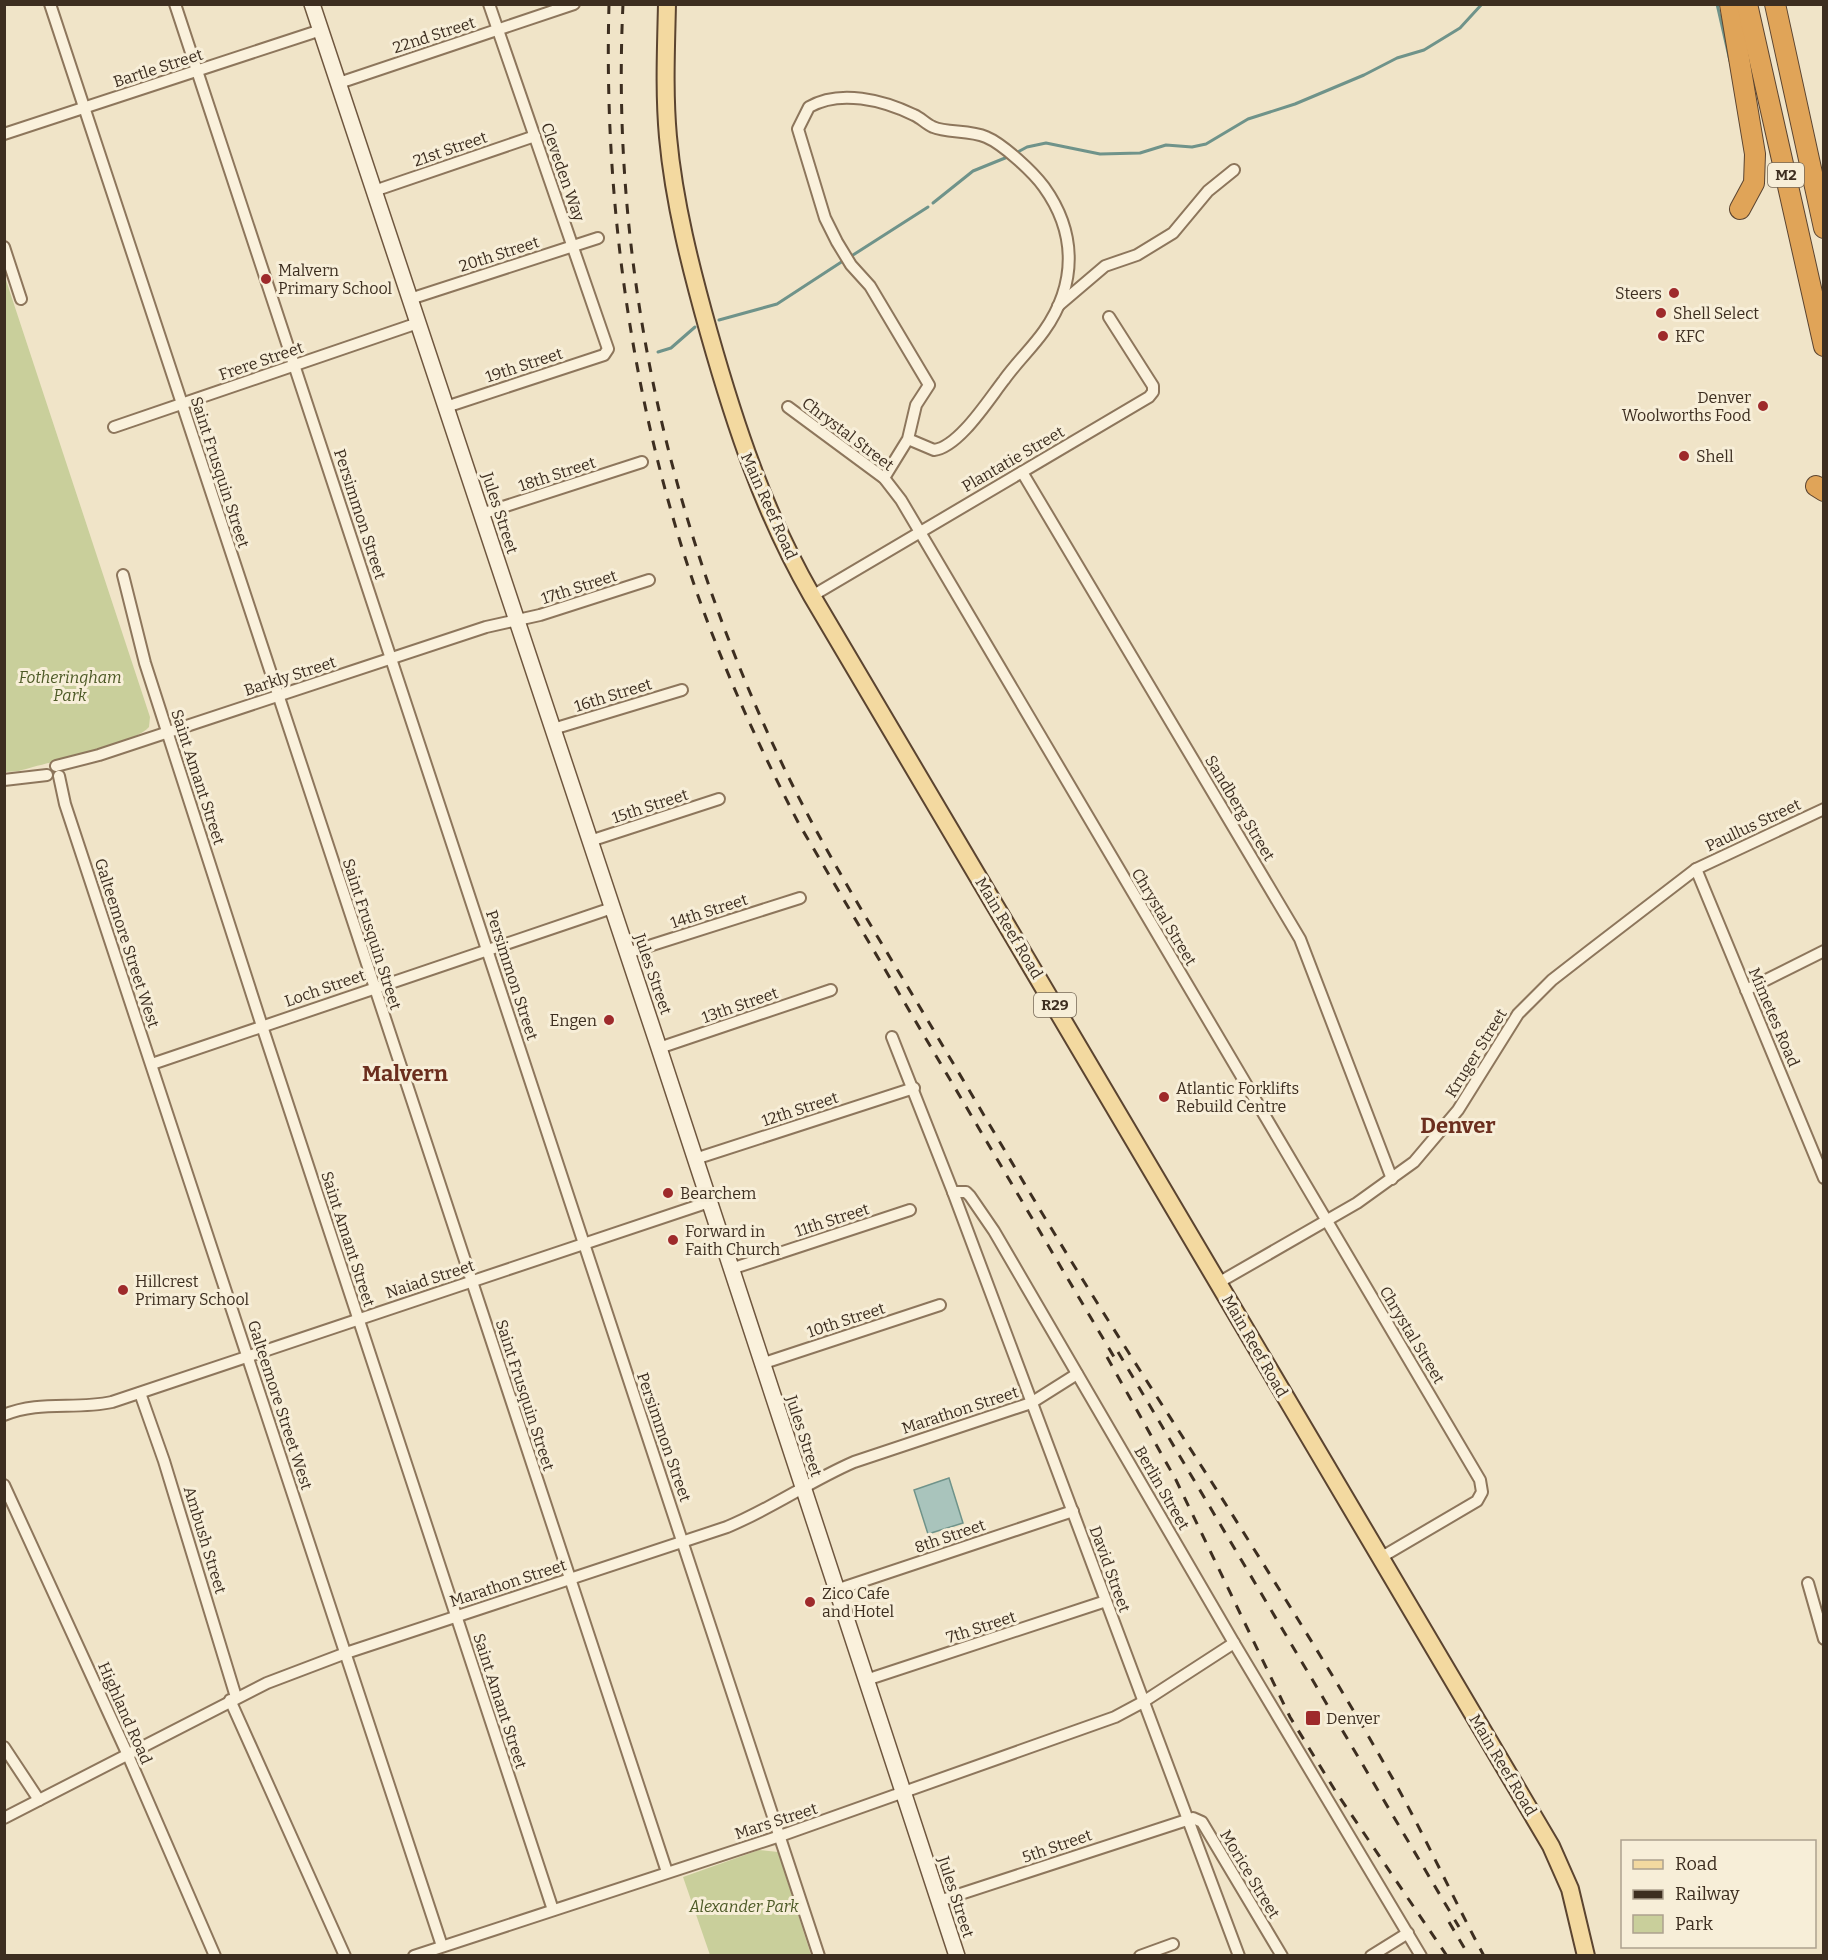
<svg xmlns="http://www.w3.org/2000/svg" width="1828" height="1960" viewBox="0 0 1828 1960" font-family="Bitter,serif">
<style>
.green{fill:#c9cf9b}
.water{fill:#a9c4bc;stroke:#6f938a;stroke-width:1.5}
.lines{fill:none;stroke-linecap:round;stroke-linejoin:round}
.stream{stroke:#6f938a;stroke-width:3}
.minor-casing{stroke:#8d765c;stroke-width:14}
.secondary-casing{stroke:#6f573f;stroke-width:18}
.primary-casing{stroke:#5b4430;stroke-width:20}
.motorway-casing{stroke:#5b4430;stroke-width:22}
.minor{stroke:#faf1dc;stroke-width:10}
.secondary{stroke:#faf1dc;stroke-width:15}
.primary{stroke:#f3d9a0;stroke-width:16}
.motorway{stroke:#e0a458;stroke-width:20}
.rail{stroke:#3d2e20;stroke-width:3;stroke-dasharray:10 10;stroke-linecap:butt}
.poi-dot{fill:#9e2a2b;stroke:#f7eed8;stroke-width:2}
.labels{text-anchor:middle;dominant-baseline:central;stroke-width:6;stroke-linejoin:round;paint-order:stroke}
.shield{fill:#f7eed8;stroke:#756857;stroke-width:1.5}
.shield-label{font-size:15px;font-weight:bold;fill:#3d2e20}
.street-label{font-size:16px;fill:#3d2e20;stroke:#f7eed8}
.poi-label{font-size:16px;fill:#3d2e20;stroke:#f7eed8;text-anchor:start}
.park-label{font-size:16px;font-style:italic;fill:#4d5a26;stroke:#f7eed8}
.district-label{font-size:22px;font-weight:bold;fill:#6b2e1e;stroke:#f7eed8}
</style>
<rect width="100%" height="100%" fill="#f0e4c8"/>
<g class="green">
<path d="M5 277 150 717 149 727C135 744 44 763 19 771L5 772Z"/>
<polygon points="759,1850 778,1852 811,1955 710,1955 683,1877"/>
</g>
<polygon class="water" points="949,1478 963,1523 928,1534 914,1490"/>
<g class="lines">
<g class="stream">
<polyline points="1717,4 1730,61"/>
<polyline points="1016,153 1027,147 1046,143 1100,154 1140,153 1166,145 1192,147 1206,144 1248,119 1295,104 1364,75 1397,58 1424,50 1460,28 1482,4"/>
<polyline points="933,203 973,171 1010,156"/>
<polyline points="853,255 928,207"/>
<polyline points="719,320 777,304 846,259"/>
<polyline points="658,352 671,348 695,327"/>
</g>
<defs>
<g id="minor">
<polyline points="50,4 667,1872"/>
<polyline points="175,4 819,1956"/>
<polyline points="339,83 574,4"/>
<polyline points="4,134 321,30"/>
<polyline points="374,191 535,136"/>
<polyline points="4,247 21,299"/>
<polyline points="410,299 598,238"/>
<polyline points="1058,306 1105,266 1137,255 1173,233 1208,191 1234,170"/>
<polyline points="446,407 604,355 608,349 489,4"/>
<polyline points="788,407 884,478 901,500 1480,1480 1482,1492 1477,1501 1380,1558"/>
<polyline points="114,427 418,323"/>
<polyline points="1022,472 1300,939 1392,1179"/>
<path d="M884 478 908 439 916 405 929 385 870 286 851 265 837 242 825 218 798 129 809 107C840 89 883 100 914 115 921 118 926 124 933 127 946 133 970 130 986 137 1003 144 1033 172 1044 187 1077 233 1077 284 1044 331 1032 348 1016 363 1004 380 989 399 959 447 934 450L908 439"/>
<polyline points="481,514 642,462"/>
<polyline points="123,575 145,663 262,1026 553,1910"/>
<polyline points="812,596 1149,397 1153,392 1153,386 1109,317"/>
<polyline points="553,729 682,690"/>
<polyline points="56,766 99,755 486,627 540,615 649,580"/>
<polyline points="59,776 65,804 442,1946"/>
<polyline points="4,780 47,775"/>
<polyline points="590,841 719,799"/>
<polyline points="1696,869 1824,1178"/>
<polyline points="627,953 800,898"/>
<polyline points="1746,990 1824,951"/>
<polyline points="892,1037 953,1192 966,1192 970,1196 994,1231 1234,1643 1421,1956"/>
<polyline points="659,1048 831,990"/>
<polyline points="152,1064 612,908"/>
<polyline points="695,1159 914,1088"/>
<polyline points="953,1192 1239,1956"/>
<polyline points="731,1269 910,1210"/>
<polyline points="1218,1283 1357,1203 1414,1162 1458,1110 1518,1014 1552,980 1588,952 1696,869 1824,809"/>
<polyline points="761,1364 940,1305"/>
<polyline points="140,1393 164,1461 236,1697"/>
<path d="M4 1415C39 1400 75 1410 112 1402L709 1202"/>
<polyline points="4,1485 127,1753 215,1956"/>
<polyline points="1808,1583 1824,1639"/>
<polyline points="836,1590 1073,1511"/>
<polyline points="866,1680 1106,1601"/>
<polyline points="230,1700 345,1956"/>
<polyline points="4,1747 39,1800"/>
<path d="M4 1818 267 1683 346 1653 727 1527C771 1509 810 1481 854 1462L1031 1403 1077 1374"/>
<polyline points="939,1901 1193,1818 1202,1822 1282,1956"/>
<polyline points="414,1956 780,1836 1115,1717 1143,1702 1234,1643"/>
<polyline points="1140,1956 1173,1944"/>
<polyline points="1371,1956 1408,1933"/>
</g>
<polyline id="secondary" points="312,4 659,1048 957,1956"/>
<path id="primary" d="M667 4C666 49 664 93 668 137 674 203 691 269 709 333 735 425 764 513 812 596L1551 1846 1570 1889 1586 1956"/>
<g id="motorway">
<polyline points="1730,4 1755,154 1754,183 1740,209"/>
<polyline points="1747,4 1824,346"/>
<polyline points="1775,4 1824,228"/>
<polyline points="1816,486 1824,491"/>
</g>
</defs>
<use href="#minor" class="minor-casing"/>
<use href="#secondary" class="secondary-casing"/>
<use href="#primary" class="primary-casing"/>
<use href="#motorway" class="motorway-casing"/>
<use href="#minor" class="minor"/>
<use href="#secondary" class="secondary"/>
<use href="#primary" class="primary"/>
<use href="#motorway" class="motorway"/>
<g class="rail">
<path d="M609 4C604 180 626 359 676 528 706 630 750 730 799 824L1117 1362"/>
<path d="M623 4C610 271 671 535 787 774 833 868 891 957 944 1048 989 1123 1032 1198 1078 1272 1128 1353 1180 1432 1230 1511 1286 1600 1343 1690 1394 1781 1426 1838 1453 1898 1484 1956"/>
<polyline points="1118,1352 1459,1927"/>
<polyline points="1107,1357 1176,1480 1290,1717 1336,1792 1447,1956"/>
<polyline points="1449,1922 1469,1956"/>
</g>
</g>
<g class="poi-dot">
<circle cx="266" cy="279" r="6"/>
<circle cx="1674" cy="293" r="6"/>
<circle cx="1661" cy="313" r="6"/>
<circle cx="1663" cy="336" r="6"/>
<circle cx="1763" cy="406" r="6"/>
<circle cx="1684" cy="456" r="6"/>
<circle cx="609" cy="1020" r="6"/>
<circle cx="1164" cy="1097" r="6"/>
<circle cx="668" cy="1193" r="6"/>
<circle cx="673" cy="1240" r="6"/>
<circle cx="123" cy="1290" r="6"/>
<circle cx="810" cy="1602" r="6"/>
<rect x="1305" y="1710" width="16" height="16" rx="3"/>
</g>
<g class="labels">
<g class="shield">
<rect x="1768" y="163" width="36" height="24" rx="4.5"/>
<rect x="1034" y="993" width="42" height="24" rx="4.5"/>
</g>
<g class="shield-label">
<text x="1786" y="175">M2</text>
<text x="1055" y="1005">R29</text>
</g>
<g class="street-label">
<text transform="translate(434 35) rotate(-18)">22nd Street</text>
<text transform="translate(158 68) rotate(-18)">Bartle Street</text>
<text transform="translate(450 149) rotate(-19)">21st Street</text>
<text transform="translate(563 172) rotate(71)">Cleveden Way</text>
<text transform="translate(499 254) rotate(-18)">20th Street</text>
<text transform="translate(261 361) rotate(-19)">Frere Street</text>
<text transform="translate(524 365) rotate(-18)">19th Street</text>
<text transform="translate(848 434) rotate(37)">Chrystal Street</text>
<text transform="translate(1013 459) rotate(-30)">Plantatie Street</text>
<text transform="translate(220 472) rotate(72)">Saint Frusquin Street</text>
<text transform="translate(557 474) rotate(-18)">18th Street</text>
<text transform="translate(769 506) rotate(66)">Main Reef Road</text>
<text transform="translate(500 513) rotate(72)">Jules Street</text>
<text transform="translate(360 514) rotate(72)">Persimmon Street</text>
<text transform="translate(579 587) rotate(-18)">17th Street</text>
<text transform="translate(290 676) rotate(-18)">Barkly Street</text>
<text transform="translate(613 695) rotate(-17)">16th Street</text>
<text transform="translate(198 777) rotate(72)">Saint Amant Street</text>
<text transform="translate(650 806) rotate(-18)">15th Street</text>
<text transform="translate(1240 808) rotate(59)">Sandberg Street</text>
<text transform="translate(1753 825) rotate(-25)">Paullus Street</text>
<text transform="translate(709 911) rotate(-18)">14th Street</text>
<text transform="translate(1164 917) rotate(59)">Chrystal Street</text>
<text transform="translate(1009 928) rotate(59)">Main Reef Road</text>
<text transform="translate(372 934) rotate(72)">Saint Frusquin Street</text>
<text transform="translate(127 943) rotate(72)">Galteemore Street West</text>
<text transform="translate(653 974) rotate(71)">Jules Street</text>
<text transform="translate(512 975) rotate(72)">Persimmon Street</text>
<text transform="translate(325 988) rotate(-19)">Loch Street</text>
<text transform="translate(740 1005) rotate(-19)">13th Street</text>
<text transform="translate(1774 1017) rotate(67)">Mimetes Road</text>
<text transform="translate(1476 1053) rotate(-58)">Kruger Street</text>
<text transform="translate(800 1109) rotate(-18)">12th Street</text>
<text transform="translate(832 1220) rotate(-18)">11th Street</text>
<text transform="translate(348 1239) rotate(72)">Saint Amant Street</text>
<text transform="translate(430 1279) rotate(-18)">Naiad Street</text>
<text transform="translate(846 1320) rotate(-18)">10th Street</text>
<text transform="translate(1412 1335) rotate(59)">Chrystal Street</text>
<text transform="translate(1255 1346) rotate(60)">Main Reef Road</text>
<text transform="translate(525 1395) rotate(72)">Saint Frusquin Street</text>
<text transform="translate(280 1405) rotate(72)">Galteemore Street West</text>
<text transform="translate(960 1410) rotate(-18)">Marathon Street</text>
<text transform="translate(804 1436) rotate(72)">Jules Street</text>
<text transform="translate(664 1437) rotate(71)">Persimmon Street</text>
<text transform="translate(1162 1488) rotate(60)">Berlin Street</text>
<text transform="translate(950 1536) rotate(-19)">8th Street</text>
<text transform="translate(205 1540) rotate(73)">Ambush Street</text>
<text transform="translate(1110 1569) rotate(70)">David Street</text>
<text transform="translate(508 1583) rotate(-18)">Marathon Street</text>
<text transform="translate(981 1627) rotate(-18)">7th Street</text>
<text transform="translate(500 1701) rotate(72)">Saint Amant Street</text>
<text transform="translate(125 1713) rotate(66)">Highland Road</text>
<text transform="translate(1503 1765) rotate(59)">Main Reef Road</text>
<text transform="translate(776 1821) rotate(-18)">Mars Street</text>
<text transform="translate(1057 1846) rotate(-19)">5th Street</text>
<text transform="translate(1250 1874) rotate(59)">Morice Street</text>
<text transform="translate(956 1897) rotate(72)">Jules Street</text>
</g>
<g class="poi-label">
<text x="278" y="270">Malvern<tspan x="278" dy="18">Primary School</tspan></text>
<text x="1662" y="293" text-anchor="end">Steers</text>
<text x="1673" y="313">Shell Select</text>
<text x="1675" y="336">KFC</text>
<text x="1751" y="397" text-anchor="end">Denver<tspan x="1751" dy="18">Woolworths Food</tspan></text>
<text x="1696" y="456">Shell</text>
<text x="597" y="1020" text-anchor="end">Engen</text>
<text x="1176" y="1088">Atlantic Forklifts<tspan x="1176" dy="18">Rebuild Centre</tspan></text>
<text x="680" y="1193">Bearchem</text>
<text x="685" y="1231">Forward in<tspan x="685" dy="18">Faith Church</tspan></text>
<text x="135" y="1281">Hillcrest<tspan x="135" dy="18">Primary School</tspan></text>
<text x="822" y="1593">Zico Cafe<tspan x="822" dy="18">and Hotel</tspan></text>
<text x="1326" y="1718">Denver</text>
</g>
<g class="park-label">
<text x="70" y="677">Fotheringham<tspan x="70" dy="18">Park</tspan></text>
<text x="744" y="1906">Alexander Park</text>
</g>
<g class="district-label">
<text x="405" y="1073">Malvern</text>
<text x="1458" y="1125">Denver</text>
</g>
</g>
<rect width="1828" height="1960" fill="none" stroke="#3d2e20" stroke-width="12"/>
<rect x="1621" y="1840" width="195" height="108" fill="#f7eed8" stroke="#ada18e" stroke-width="1.5"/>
<rect x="1633" y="1860" width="30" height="9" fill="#f3d9a0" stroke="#ada18e" stroke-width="1.5"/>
<text x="1675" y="1870" font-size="18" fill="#3d2e20">Road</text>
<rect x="1633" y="1890" width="30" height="9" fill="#3d2e20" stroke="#ada18e" stroke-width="1.5"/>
<text x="1675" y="1900" font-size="18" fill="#3d2e20">Railway</text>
<rect x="1633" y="1915" width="30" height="18" fill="#c9cf9b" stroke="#ada18e" stroke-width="1.5"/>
<text x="1675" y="1930" font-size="18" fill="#3d2e20">Park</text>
</svg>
